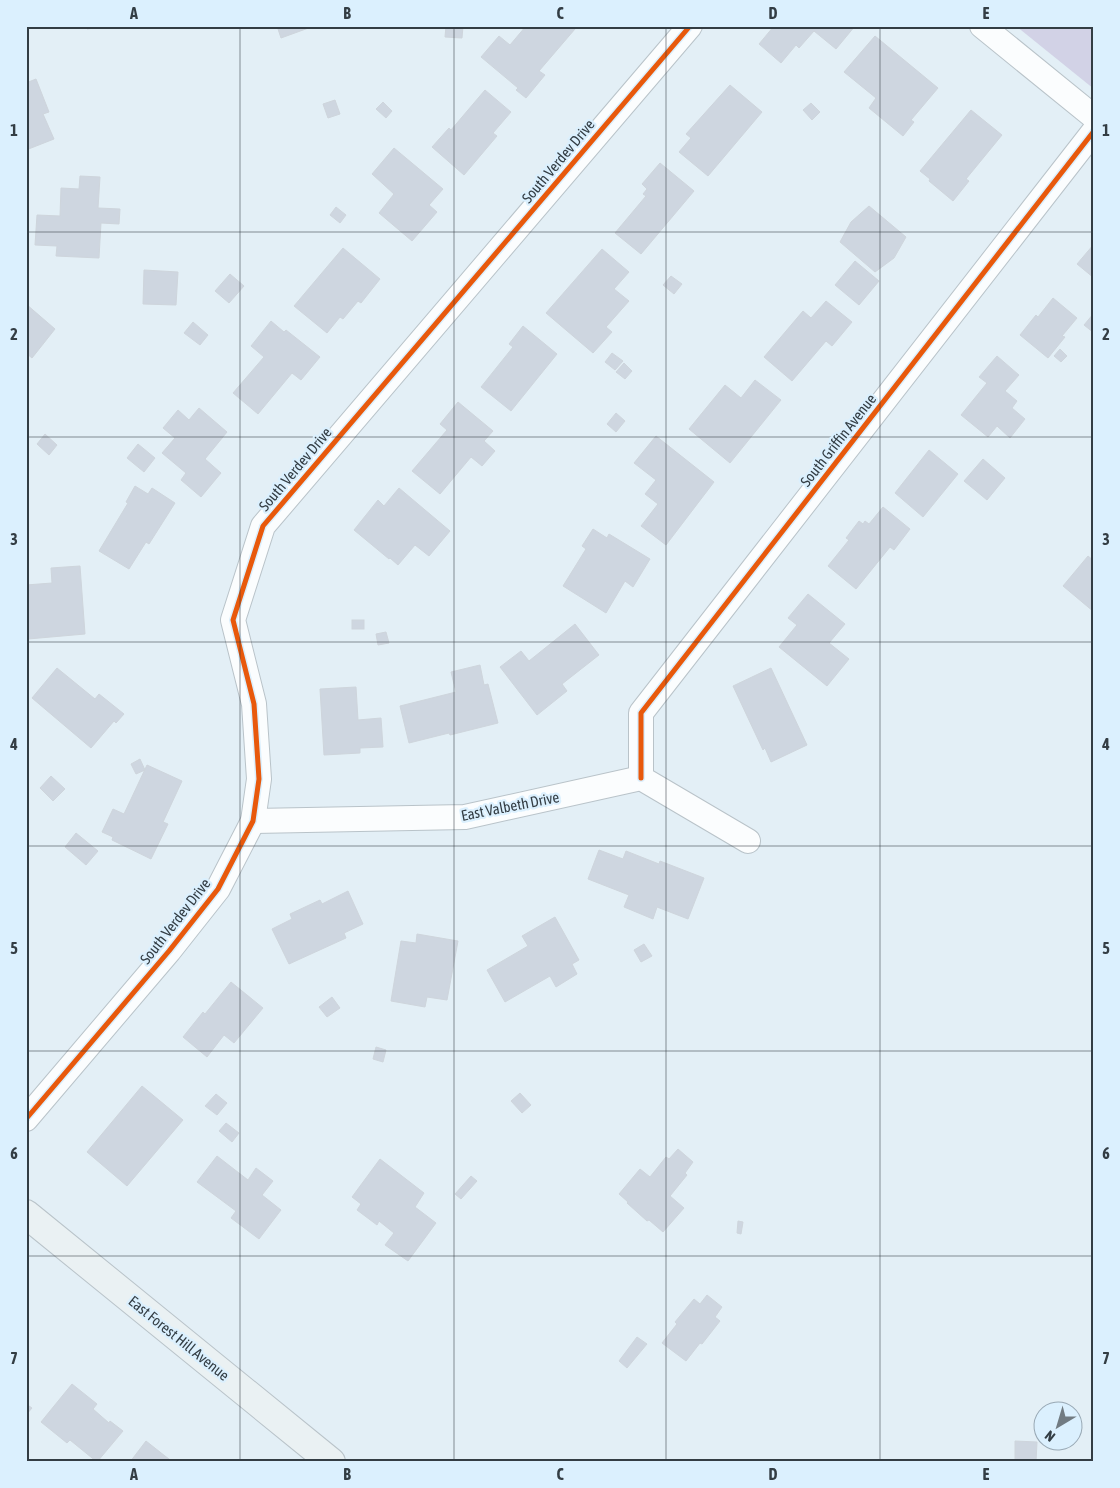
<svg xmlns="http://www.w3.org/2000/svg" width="1120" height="1488" viewBox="0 0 1120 1488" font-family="'Asap Condensed',sans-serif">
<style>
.green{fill:#d2d2e6}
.building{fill:#ced6e0;stroke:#ced5dc}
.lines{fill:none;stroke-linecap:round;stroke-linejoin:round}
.street-casing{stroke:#b9c3c9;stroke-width:26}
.secondary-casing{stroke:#b9c3c9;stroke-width:30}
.street{stroke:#fbfdfe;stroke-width:24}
.secondary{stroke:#eaf1f3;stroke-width:28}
.cycleway-casing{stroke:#dbf0fe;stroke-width:8}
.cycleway{stroke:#e8590c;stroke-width:5}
.grid{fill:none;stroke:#333d44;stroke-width:1;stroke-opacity:0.55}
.labels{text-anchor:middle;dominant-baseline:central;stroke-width:4.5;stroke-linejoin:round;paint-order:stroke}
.street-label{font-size:15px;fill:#333d44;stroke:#dbf0fe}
.neatline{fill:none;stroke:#333d44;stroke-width:2}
.grid-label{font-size:16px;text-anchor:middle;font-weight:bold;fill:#333d44}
</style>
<rect width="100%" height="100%" fill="#e3eff6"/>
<polygon class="green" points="1016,26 1094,26 1094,89"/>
<g class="building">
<polygon points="87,26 102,26 102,27 87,29"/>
<polygon points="277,26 314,26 281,38"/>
<polygon points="446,26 463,26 462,38 445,37"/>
<polygon points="526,26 571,26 575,29 539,71 545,75 526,98 516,90 518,88 481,57 499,36 510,45"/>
<polygon points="774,26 855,26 836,49 814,31 799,48 796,45 781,63 759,44"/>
<polygon points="875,36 938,88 911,120 914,122 903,136 869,108 876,98 844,72"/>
<polygon points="36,79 49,112 43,114 54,139 26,150 26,83"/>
<polygon points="730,85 762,112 708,176 679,152 691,138 686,134"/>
<polygon points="485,90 511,112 493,133 497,136 464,175 432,147 449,128 451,130"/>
<polygon points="335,100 340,114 328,118 323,104"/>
<polygon points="383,102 392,111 386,118 376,109"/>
<polygon points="811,103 820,112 812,120 803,110"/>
<polygon points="971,110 1002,135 966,179 969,181 953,201 929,181 930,179 920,171"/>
<polygon points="394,148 443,189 429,205 437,212 412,241 379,213 394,194 372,174"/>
<polygon points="660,163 694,191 641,254 615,233 646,196 643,194 647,189 642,184"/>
<polygon points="80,176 100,177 98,208 120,209 119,224 101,223 99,258 56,256 57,246 35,245 37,215 60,216 61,188 79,189"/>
<polygon points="869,206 906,237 894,258 875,272 840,242 851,222"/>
<polygon points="336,207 346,215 340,223 330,215"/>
<polygon points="1094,244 1094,278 1077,264"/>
<polygon points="343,248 380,279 361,303 358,301 343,319 340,317 327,333 294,306"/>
<polygon points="602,249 629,272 614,289 629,301 606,327 612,332 593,353 546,313"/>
<polygon points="855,261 879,281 859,305 835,285"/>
<polygon points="144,270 178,272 176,305 143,304"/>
<polygon points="230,274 244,286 229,303 215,291"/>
<polygon points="671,276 682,284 674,294 663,285"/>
<polygon points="1053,298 1077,318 1062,336 1065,337 1048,358 1020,335 1036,315 1038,317"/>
<polygon points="826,301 852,322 832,346 826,341 792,381 764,357 803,311 811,318"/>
<polygon points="26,304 55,329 32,358 26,353"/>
<polygon points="1094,313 1094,333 1084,325"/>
<polygon points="271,321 284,332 286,330 320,357 301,380 292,373 258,414 233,393 264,357 251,346"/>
<polygon points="193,322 208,335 200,345 184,333"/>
<polygon points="523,326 557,354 511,411 481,387 513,347 509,344"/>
<polygon points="1060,349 1067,356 1061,362 1054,356"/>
<polygon points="612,353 623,361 615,370 605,362"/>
<polygon points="997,356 1019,375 1005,391 1017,401 1012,408 1025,419 1010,438 997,426 988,437 961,415 987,383 979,377"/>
<polygon points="624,363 632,371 625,379 616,372"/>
<polygon points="755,380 781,400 730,463 689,429 725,385 741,398"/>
<polygon points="458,402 493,431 484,441 495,451 482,466 471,457 440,494 412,471 447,430 440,424"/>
<polygon points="199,408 227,432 205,459 221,473 201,497 181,480 186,473 162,453 175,438 163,428 178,410 189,420"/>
<polygon points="616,413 625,421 616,432 607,424"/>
<polygon points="45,434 57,445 49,455 37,444"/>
<polygon points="656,436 714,482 666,545 641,526 658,504 645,494 656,480 634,463"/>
<polygon points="138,444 155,458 144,472 127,458"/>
<polygon points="929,450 958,474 923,517 895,493"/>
<polygon points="983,459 1005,478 987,500 964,481"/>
<polygon points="135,486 148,494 152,488 175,503 149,544 146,542 129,569 99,551 128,503 126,502"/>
<polygon points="399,488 450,531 429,556 415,545 398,565 390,558 389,559 354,530 378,500 384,506"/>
<polygon points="883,507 910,529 894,550 890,547 856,589 828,566 849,540 846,538 859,521 863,524 865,521 869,524"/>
<polygon points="593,529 607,538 609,534 650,559 633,587 625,581 606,613 563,586 586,549 582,546"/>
<polygon points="1088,556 1094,561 1094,612 1063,586"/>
<polygon points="80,566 85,634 28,639 26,585 52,583 51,568"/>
<polygon points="808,594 845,624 829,643 849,659 827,686 779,647 797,625 788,618"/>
<rect x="352" y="620" width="12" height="9"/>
<polygon points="575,624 599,655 562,684 567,691 537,715 500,667 521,651 529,661"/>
<polygon points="386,632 389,643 378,645 376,634"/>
<polygon points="480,665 484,685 488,684 498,723 450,735 449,733 409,743 400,706 456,692 451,672"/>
<polygon points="57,668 95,699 99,694 124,714 116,723 114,721 91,748 32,698"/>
<polygon points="771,668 807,745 771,762 765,748 763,750 733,686"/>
<polygon points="356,687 358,720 381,718 383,747 360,748 360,753 324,755 320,689"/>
<polygon points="140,759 145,770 136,774 131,764"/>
<polygon points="147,765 182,781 163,822 168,824 151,859 112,840 113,837 102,832 113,809 124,814"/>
<polygon points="51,776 65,789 53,801 40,788"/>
<polygon points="76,833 98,851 86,865 65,847"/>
<polygon points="599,850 623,859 626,851 659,864 660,861 704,878 688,919 657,907 653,919 624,907 629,895 588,879"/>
<polygon points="348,891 363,924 344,933 346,938 289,964 272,929 292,919 290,914 320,900 322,904"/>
<polygon points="555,917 579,960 572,964 577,974 556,987 550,976 505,1002 487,970 528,946 522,936"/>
<polygon points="417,934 458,941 447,1000 427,997 425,1007 391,1001 401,941 416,943"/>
<polygon points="644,944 652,956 641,962 634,950"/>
<polygon points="231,982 263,1008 234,1043 224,1035 207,1057 183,1037 203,1012 205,1014"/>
<polygon points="332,997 340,1008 327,1017 319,1007"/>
<polygon points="376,1047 386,1050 383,1062 373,1059"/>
<polygon points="142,1086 183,1120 127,1186 87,1152"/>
<polygon points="520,1093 531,1105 522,1113 511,1101"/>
<polygon points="216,1094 227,1103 217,1115 205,1106"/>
<polygon points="226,1123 239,1133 232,1142 219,1131"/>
<polygon points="678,1149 693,1162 685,1173 687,1175 670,1196 684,1208 663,1232 649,1220 647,1221 627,1203 628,1202 619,1194 640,1169 650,1177 666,1157 669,1159"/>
<polygon points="217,1156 248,1180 256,1168 273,1181 262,1195 281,1210 259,1239 231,1218 236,1211 197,1182"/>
<polygon points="380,1159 424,1193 415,1207 436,1223 408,1261 385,1245 394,1233 379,1221 377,1225 357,1210 361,1204 352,1197"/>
<polygon points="471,1176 477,1181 461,1199 455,1194"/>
<polygon points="738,1221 743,1222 741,1234 737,1233"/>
<polygon points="707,1295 722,1307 715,1317 720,1321 702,1344 700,1343 686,1361 662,1343 677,1324 675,1322 694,1299 700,1304"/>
<polygon points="637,1337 647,1344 627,1368 619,1361"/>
<polygon points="72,1384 97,1404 93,1409 109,1423 110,1421 123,1431 97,1462 70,1440 67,1443 41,1422"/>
<polygon points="26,1404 32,1408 26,1415"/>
<polygon points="146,1441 165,1456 173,1462 130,1462"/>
<polygon points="1015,1441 1037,1442 1036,1462 1015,1461"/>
</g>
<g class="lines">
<defs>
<g id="street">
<polyline points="982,26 1094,117"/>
<polyline points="641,778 641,713 1094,131"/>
<polyline points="253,821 465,817 641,778 748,841"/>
<polyline points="26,1119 169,951 218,889 253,821 259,779 254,704 233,620 263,526 690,26"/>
</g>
<polyline id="secondary" points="26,1214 331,1462"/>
</defs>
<use href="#street" class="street-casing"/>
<use href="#secondary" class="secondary-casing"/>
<use href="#street" class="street"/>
<use href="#secondary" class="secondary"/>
<defs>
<g id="cycleway">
<polyline points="641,778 641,713 1094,131"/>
<polyline points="26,1119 169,951 218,889 253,821 259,779 254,704 233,620 263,526 690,26"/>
</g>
</defs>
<use href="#cycleway" class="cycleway-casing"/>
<use href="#cycleway" class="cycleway"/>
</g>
<path class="grid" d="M240 26V1462M454 26V1462M666 26V1462M880 26V1462M26 232H1094M26 437H1094M26 642H1094M26 846H1094M26 1051H1094M26 1256H1094"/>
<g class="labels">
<g class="street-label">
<text transform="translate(558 161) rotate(-50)">South Verdev Drive</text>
<text transform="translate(838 440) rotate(-52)">South Griffin Avenue</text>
<text transform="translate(295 469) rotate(-50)">South Verdev Drive</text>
<text transform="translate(510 806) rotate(-11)">East Valbeth Drive</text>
<text transform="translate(175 921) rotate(-52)">South Verdev Drive</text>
<text transform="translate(179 1338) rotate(39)">East Forest Hill Avenue</text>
</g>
</g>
<rect width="1120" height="1488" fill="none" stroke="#dbf0fe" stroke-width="55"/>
<g transform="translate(1058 1426) rotate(218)"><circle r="24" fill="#dbf0fe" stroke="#98a8b4"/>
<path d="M0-4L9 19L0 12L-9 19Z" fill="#717b82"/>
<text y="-8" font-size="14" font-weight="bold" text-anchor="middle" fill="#333d44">N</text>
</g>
<rect x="28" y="28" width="1064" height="1432" class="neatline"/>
<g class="grid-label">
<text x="134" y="19">A</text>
<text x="347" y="19">B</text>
<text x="560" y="19">C</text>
<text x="773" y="19">D</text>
<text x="986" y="19">E</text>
<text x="14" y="136">1</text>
<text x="1106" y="136">1</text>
<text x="14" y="340">2</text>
<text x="1106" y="340">2</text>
<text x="14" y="545">3</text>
<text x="1106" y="545">3</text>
<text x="14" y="750">4</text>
<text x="1106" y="750">4</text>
<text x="14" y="954">5</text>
<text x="1106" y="954">5</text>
<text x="14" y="1159">6</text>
<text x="1106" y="1159">6</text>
<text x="14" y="1364">7</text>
<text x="1106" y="1364">7</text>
<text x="134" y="1480">A</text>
<text x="347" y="1480">B</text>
<text x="560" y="1480">C</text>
<text x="773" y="1480">D</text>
<text x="986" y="1480">E</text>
</g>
</svg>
